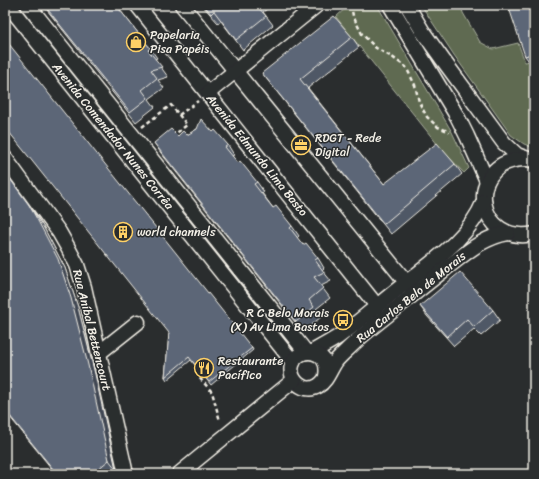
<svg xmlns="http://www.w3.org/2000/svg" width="539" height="479" viewBox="0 0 539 479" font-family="Sriracha,sans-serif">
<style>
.green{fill:#5e6a51;stroke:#a9ae9c}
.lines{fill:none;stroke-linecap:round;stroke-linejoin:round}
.minor-casing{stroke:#f4f1e8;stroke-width:17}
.path{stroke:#f4f1e8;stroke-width:2.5;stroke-dasharray:4 3;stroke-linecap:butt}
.minor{stroke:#2a2d2e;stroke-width:14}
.wall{fill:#4f5866;stroke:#f4f1e8}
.shaded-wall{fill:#404753;stroke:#f4f1e8}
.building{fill:#5c6677;stroke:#f4f1e8}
.labels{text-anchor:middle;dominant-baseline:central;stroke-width:3;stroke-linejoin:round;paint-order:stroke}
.poi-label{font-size:12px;fill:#f4f1e8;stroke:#2a2d2e;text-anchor:start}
.street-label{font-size:12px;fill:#f4f1e8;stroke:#2a2d2e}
</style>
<rect width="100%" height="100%" fill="#2a2d2e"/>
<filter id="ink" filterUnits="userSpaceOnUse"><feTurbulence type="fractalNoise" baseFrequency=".025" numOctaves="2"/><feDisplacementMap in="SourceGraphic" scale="8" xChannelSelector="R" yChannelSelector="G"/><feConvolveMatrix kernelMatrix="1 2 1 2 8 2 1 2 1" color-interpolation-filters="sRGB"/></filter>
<g filter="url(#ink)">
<g class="green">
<polygon points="349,5 377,5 452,132 469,168 464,173 442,150 336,17"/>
<polygon points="421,5 461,5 463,13 480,42 493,49 518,43 525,62 531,61 532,65 534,65 534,148 524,144 511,135 454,55"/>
</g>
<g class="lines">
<defs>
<g id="minor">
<polyline points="8,5 293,362"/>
<polyline points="28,5 306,352"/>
<polyline points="137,5 377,306"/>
<polyline points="182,5 415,293"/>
<polyline points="390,5 457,116 467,136 487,181"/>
<polyline points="407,5 423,32 443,60 504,143 517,155 534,161"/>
<polyline points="208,93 317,5"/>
<polyline points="5,158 59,232 67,246 77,265 84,287 126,474"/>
<path d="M527 159C523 159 519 159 515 160 466 170 477 245 534 234"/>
<path d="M312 352C321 347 330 342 338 337 359 322 378 305 398 289 429 264 469 239 484 201"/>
<polyline points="99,353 138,322"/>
<path d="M326 376C331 348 297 345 292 365 288 381 305 394 318 386 327 381 330 369 336 361 340 356 346 351 351 346 366 331 384 318 400 305 415 293 430 281 445 269 465 254 483 237 508 233"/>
<polyline points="179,474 294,380"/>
</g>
</defs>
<use href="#minor" class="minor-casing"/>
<g class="path">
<polyline points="351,5 353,16 362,34 376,48 392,57 406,67 415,85 419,102 427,117 438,127 450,132"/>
<polyline points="179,115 198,101"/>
<polyline points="142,127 171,105 187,125 174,135"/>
<polyline points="201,373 198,376 212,392 220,421"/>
</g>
<use href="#minor" class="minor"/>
</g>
<g class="wall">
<polygon points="43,5 116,5 150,48 157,58 155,59 168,77 158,80 164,88 149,99 155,107 136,122"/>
<polygon points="202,5 272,5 263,12 273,25 243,50 221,21 218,23"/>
<polygon points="534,5 534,65 532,65 525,56"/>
<polygon points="352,37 359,47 308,88 384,184 455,164 462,174 391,234 269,82 262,73"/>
<polygon points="197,129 213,132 228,145 234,155 232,156 238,163 257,182 264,192 262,193 273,208 292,226 299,236 297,238 303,245 318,258 324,268 322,270 331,281 321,286 330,298 316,309 321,317 303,332 161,153 154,143 178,136 187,135"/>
<polygon points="5,172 36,215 44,228 65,268 78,307 95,374 116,469 110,474 56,474 5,411"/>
<polygon points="420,306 493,310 500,320 481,336 474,329 454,346 427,316"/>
<polygon points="169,334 252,348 253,350 211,385 191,360 167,380 165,377"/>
</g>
<polygon class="shaded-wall" points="29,205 44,228 65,268 78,307 95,374 116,469 109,460"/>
<g class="building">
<polygon points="44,5 116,5 150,48 148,50 162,67 151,70 157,78 142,90 148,98 130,112"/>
<polygon points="204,5 256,5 266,16 236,40 214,11 211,14"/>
<polygon points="508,5 534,5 534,53 525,56"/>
<polygon points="334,16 352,37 300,79 384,184 437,143 455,164 384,224 262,73"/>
<polygon points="5,39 252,348 209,382 189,357 165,377 169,333 5,127"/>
<polygon points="201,119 213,132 215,130 228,145 225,147 238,163 240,161 257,182 254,184 273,208 276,206 292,226 290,228 303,245 306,243 318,258 315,260 324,272 314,277 323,288 309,300 314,307 296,322 154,143 171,129 178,136 183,131 187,135 197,129"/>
<polygon points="5,172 29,205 37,219 58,259 71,298 88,365 109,460 92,474 57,474 5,410"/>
<polygon points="460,272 493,310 474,327 467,319 447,337 420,306"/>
</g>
</g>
<defs>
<symbol id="shop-ring" viewBox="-11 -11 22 22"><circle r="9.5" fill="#2a2d2e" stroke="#ffd166" stroke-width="1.5"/><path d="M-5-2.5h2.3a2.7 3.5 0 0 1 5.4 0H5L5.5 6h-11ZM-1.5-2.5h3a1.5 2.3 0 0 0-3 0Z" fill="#ffd166"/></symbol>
<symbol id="office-ring" viewBox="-11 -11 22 22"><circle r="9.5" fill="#2a2d2e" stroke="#ffd166" stroke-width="1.5"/><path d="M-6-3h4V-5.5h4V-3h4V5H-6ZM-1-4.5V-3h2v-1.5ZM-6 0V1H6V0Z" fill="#ffd166"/></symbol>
<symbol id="building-ring" viewBox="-11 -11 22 22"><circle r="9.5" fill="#2a2d2e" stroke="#ffd166" stroke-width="1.5"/><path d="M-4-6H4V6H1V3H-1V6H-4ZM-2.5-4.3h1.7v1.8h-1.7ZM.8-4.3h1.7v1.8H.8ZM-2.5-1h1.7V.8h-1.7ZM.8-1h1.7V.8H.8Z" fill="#ffd166"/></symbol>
<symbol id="bus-ring" viewBox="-11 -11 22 22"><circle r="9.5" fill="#2a2d2e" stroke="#ffd166" stroke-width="1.5"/><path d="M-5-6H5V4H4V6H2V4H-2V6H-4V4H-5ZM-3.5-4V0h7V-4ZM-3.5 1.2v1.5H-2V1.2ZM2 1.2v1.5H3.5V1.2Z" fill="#ffd166"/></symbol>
<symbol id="restaurant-ring" viewBox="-11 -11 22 22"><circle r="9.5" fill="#2a2d2e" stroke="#ffd166" stroke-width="1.5"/><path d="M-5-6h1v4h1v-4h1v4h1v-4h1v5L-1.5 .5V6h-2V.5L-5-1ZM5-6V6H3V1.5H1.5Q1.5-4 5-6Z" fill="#ffd166"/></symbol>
</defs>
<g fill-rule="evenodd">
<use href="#shop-ring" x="125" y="31" width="22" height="22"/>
<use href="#office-ring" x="290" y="134" width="22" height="22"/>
<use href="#building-ring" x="112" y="221" width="22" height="22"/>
<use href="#bus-ring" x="332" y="309" width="22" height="22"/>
<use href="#restaurant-ring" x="193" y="357" width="22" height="22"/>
</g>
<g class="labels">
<g class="poi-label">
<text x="150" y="35">Papelaria<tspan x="150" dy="14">Pisa Papéis</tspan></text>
<text x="315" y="138">RDGT - Rede<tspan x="315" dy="14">Digital</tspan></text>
<text x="137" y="232">world channels</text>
<text x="329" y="313" text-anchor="end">R C Belo Morais<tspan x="329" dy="14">(X) Av Lima Bastos</tspan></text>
<text x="218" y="361">Restaurante<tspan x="218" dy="14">Pacífico</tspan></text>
</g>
<g class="street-label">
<text transform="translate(113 136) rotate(51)">Avenida Comendador Nunes Corrêa</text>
<text transform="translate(257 155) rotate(51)">Avenida Edmundo Lima Basto</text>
<text transform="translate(411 297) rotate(-39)">Rua Carlos Belo de Morais</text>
<text transform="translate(92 330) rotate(76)">Rua Aníbal Bettencourt</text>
</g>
</g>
<rect width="539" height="479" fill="none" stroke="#2a2d2e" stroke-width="20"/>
<rect x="10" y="10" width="519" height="459" fill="none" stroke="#f4f1e8" stroke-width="1.5" filter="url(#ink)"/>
</svg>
